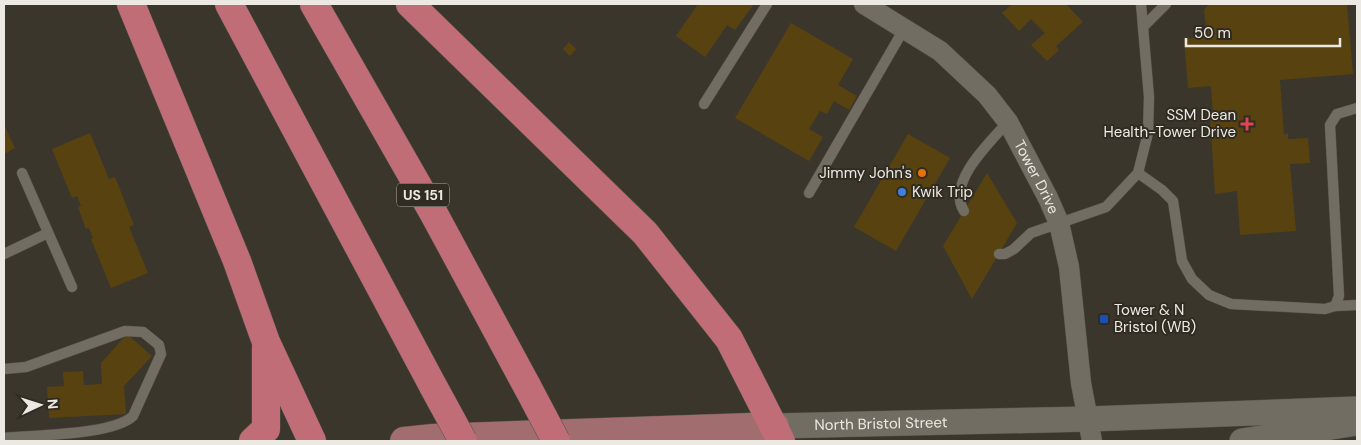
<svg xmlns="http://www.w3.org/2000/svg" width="1361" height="445" viewBox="0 0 1361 445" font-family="'DM Sans',sans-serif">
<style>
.building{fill:#584310}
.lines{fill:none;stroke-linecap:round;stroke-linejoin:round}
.service-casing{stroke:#57524a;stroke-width:11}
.minor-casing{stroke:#57524a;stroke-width:21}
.tertiary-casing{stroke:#57524a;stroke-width:26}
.primary-casing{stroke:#57524a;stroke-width:29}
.motorway-casing{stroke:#57524a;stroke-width:29}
.service{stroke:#726d62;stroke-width:10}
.minor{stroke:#726d62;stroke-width:20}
.tertiary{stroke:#726d62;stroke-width:25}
.primary{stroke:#a16d6f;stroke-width:28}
.motorway{stroke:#c06d77;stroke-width:28}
.motorway-bridge-casing{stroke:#57524a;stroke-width:29;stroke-linecap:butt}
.motorway-bridge{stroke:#c06d77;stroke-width:28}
.health-dot{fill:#e0444e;stroke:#302c22;stroke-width:2}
.food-dot{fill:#e8710a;stroke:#302c22;stroke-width:2}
.shop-dot{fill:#3f7fe0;stroke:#302c22;stroke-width:2}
.transit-dot{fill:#1a4fb4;stroke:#302c22;stroke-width:2}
.labels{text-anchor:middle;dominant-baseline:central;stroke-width:4;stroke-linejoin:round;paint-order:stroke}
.shield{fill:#302c22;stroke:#b4b0a9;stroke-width:1}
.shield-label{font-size:14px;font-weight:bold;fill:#ece9e3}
.poi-label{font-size:15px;fill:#ece9e3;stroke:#302c22;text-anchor:end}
.street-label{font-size:15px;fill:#ece9e3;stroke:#302c22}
</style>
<rect width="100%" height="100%" fill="#3b362c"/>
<g class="building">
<polygon points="698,4 754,4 735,30 727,25 705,57 676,36"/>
<polygon points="1012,4 1066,4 1083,22 1056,46 1059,50 1047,61 1031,45 1045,33 1031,19 1019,31 1002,13"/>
<polygon points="1209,4 1347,4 1353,74 1280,80 1284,135 1288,133 1288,139 1308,138 1310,163 1290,164 1296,231 1240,235 1237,191 1215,194 1210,114 1213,114 1211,86 1188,88 1184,39 1207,37 1204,10"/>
<polygon points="791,23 853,59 838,85 857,96 849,110 834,101 827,114 820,111 809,129 823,137 809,161 735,118"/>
<polygon points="569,42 576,49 570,56 563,49"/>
<polygon points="4,125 15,148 4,154"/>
<polygon points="90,133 109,179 115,177 134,225 129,227 148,273 111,288 91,239 93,238 89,228 86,229 78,207 81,206 77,196 72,198 52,149"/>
<polygon points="908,134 950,158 896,251 854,227"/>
<polygon points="987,173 1017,223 972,299 943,246"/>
<polygon points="127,334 152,356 124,386 126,414 49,418 47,387 64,386 63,372 83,371 84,385 102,384 101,363"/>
</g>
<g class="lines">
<defs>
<g id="service">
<polyline points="1143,27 1166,4"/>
<polyline points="704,104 767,4"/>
<polyline points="22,173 72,287"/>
<polyline points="1138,173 1162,190 1173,201 1182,261 1192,279 1209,295 1231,304 1325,309 1335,306 1339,296 1330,125 1337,114 1357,108"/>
<polyline points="809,193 904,29"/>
<path d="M964 211C946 183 990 142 1008 122"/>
<polyline points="4,254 48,233"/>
<polyline points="999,254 1005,254 1014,249 1031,233 1106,207 1138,173 1148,133 1149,97 1141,4"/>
<polyline points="1335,306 1357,305"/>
<path d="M4 369 26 367 125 331 143 332 159 345 161 354 133 416C113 435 34 435 4 438"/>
</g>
<g id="minor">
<path id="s1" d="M864 4 940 51 987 95 1008 122 1048 198 1059 223 1069 267 1081 383 1092 441"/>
</g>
<g id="tertiary">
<path id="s2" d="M775 426 1089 419 1357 409"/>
<polyline points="1242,441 1357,423"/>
</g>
<polyline id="primary" points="404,441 433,438 775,426"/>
<g id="motorway">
<polyline points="131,4 237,261 266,342 312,441"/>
<polyline points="229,4 433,386"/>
<polyline points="314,4 434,214 528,388"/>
<polyline points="410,4 645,233 729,339 781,441"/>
<polyline points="253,441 266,429 266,348"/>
</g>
</defs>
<use href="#service" class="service-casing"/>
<use href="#minor" class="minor-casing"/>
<use href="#tertiary" class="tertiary-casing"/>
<use href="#primary" class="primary-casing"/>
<use href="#motorway" class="motorway-casing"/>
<use href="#service" class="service"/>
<use href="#minor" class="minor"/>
<use href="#tertiary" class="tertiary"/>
<use href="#primary" class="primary"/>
<use href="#motorway" class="motorway"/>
<defs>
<g id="motorway-bridge">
<polyline points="433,386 463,441"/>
<polyline points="528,388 556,441"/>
</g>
</defs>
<use href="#motorway-bridge" class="motorway-bridge-casing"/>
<use href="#motorway-bridge" class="motorway-bridge"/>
</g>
<path class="health-dot" d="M1244.5 116.5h5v5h5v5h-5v5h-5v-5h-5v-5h5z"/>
<circle class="food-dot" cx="922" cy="173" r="5"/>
<circle class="shop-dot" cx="902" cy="192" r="5"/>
<rect class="transit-dot" x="1099" y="314" width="10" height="10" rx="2.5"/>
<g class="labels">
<rect class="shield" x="397" y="183.5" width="52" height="23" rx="4"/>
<g class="shield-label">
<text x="423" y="195">US 151</text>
</g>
<g class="poi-label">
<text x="1236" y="115">SSM Dean<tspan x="1236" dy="17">Health-Tower Drive</tspan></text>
<text x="912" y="173">Jimmy John's</text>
<text x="912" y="192" text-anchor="start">Kwik Trip</text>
<text x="1114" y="310" text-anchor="start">Tower &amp; N<tspan x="1114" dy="17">Bristol (WB)</tspan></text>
</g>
<g class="street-label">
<text stroke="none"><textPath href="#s1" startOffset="250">Tower Drive</textPath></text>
<text stroke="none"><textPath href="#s2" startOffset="106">North Bristol Street</textPath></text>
</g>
</g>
<rect width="1361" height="445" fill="none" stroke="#ece9e3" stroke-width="10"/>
<g transform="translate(40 405) rotate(86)" stroke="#302c22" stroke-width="4" paint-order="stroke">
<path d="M0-4L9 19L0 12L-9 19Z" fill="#ece9e3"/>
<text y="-8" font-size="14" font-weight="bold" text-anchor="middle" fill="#ece9e3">N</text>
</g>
<path d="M1186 38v8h154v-8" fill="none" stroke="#ece9e3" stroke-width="2.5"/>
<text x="1194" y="38" font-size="15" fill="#ece9e3" stroke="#302c22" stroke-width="4" paint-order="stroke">50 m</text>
</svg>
